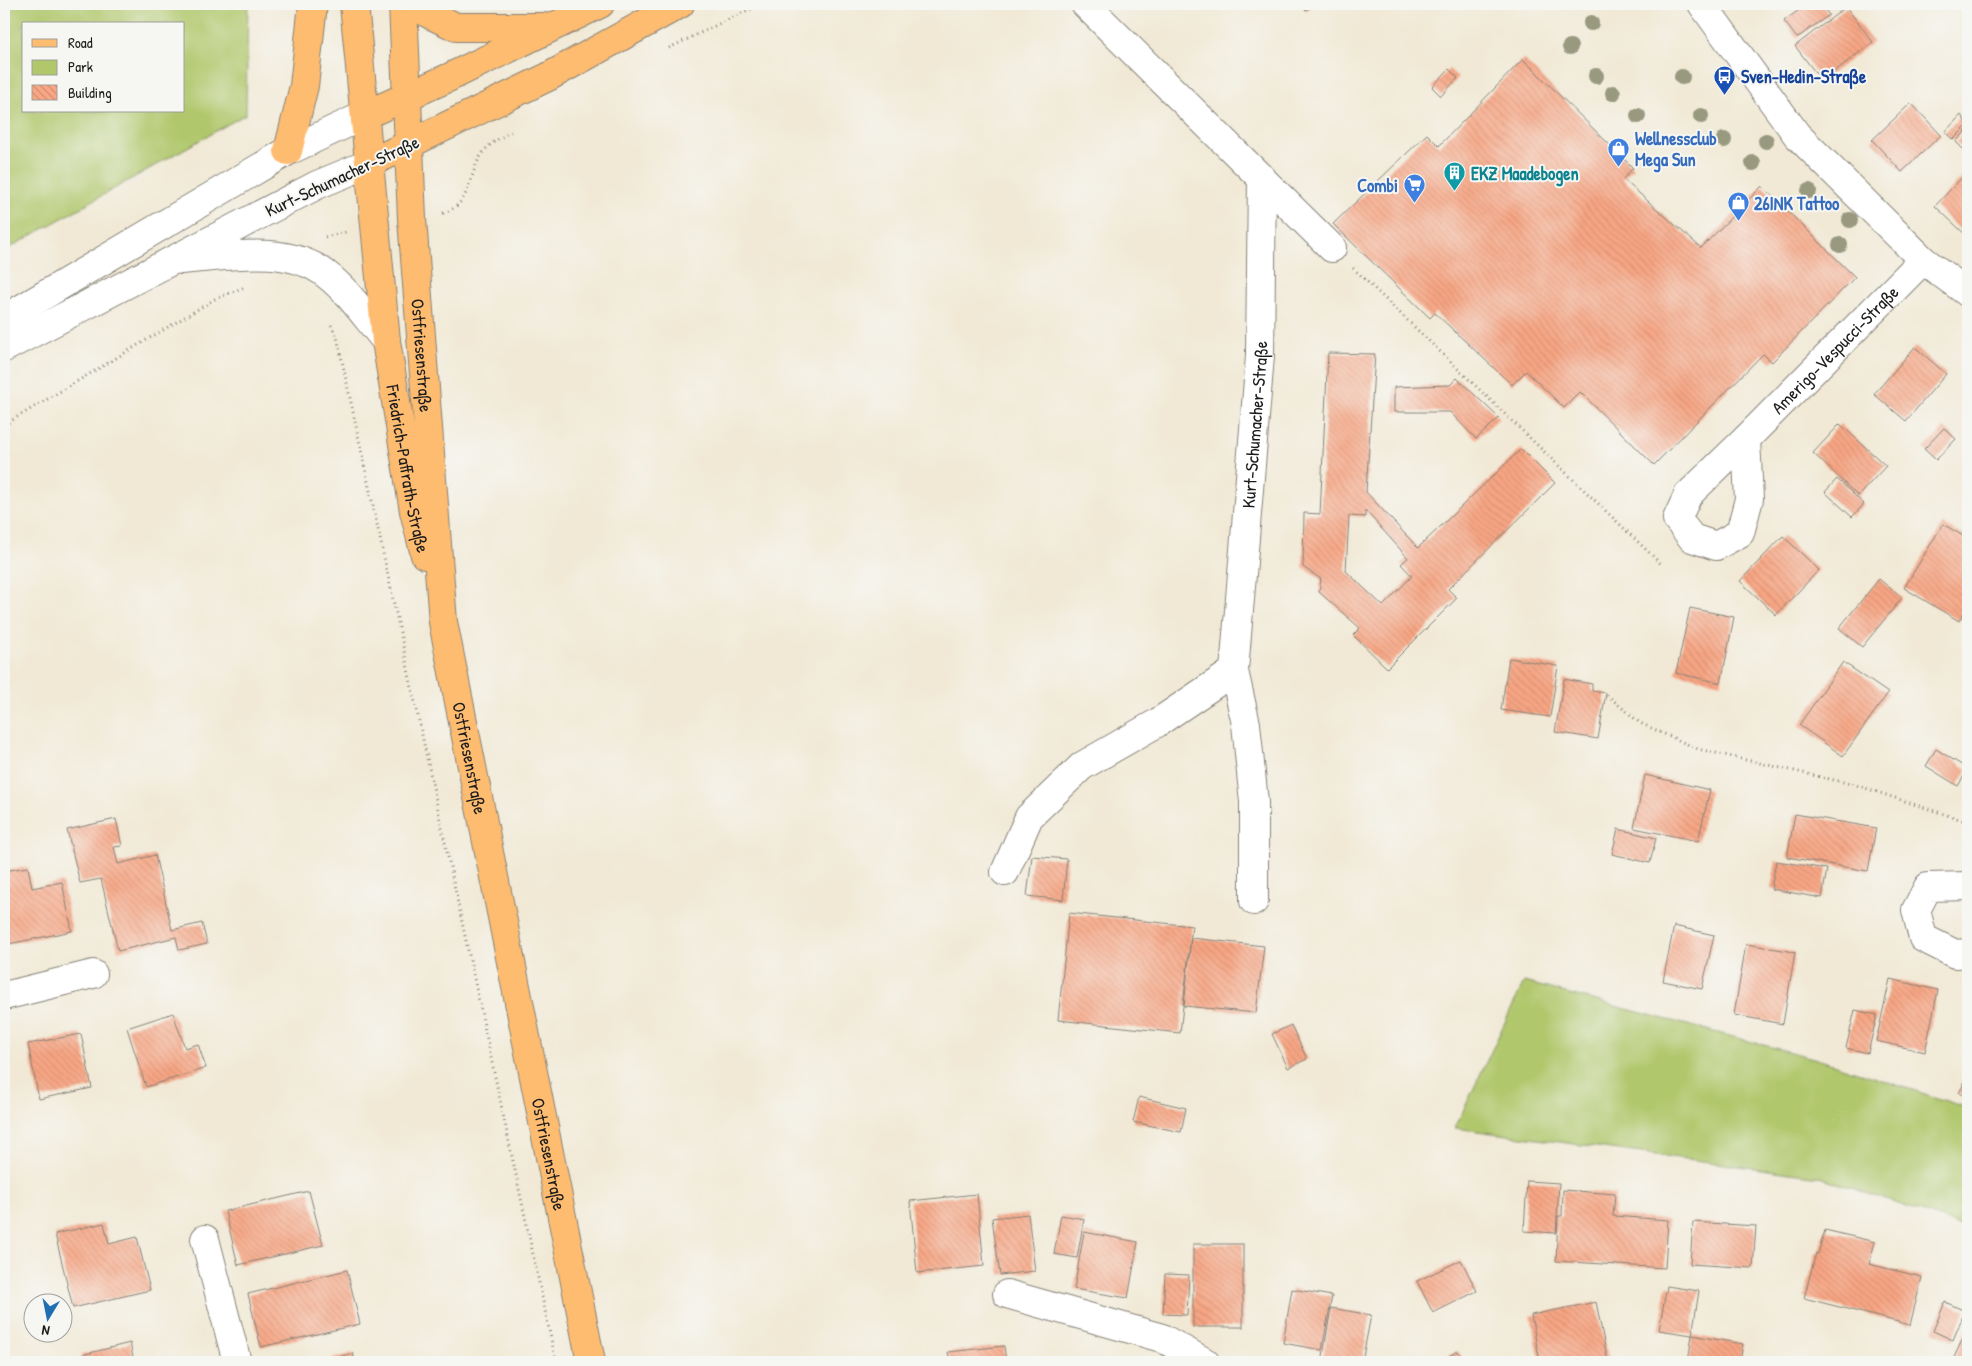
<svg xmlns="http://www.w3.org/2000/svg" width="1972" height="1366" viewBox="0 0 1972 1366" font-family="'Patrick Hand',sans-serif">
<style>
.green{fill:#b0c76c;stroke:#667244;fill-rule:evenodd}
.building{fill:url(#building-back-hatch);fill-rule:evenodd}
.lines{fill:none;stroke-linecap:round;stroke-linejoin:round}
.minor-casing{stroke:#868278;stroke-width:30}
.major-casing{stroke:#868278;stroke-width:30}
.path{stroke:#868278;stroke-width:3;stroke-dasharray:1 4;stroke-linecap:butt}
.minor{stroke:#fff;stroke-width:28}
.major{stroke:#febc70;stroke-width:28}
.tree{fill:#98997f}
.labels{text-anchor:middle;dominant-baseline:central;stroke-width:4;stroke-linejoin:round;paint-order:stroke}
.transit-label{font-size:18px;font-weight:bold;fill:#164399;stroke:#f6f6f2;text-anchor:start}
.shop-label{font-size:18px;font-weight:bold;fill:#366cbe;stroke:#f6f6f2;text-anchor:start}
.culture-label{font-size:18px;font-weight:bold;fill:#0d838f;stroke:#f6f6f2;text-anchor:start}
.street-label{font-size:18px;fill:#1c1c1c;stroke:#f6f6f2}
</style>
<defs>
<pattern id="building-back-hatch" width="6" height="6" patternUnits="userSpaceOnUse" patternTransform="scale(1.25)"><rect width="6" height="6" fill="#f8a684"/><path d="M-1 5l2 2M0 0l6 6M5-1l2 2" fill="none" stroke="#d48e71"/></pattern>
</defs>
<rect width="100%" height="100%" fill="#f6f6f2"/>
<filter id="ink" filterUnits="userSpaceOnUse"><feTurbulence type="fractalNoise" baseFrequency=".02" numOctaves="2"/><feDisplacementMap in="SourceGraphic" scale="10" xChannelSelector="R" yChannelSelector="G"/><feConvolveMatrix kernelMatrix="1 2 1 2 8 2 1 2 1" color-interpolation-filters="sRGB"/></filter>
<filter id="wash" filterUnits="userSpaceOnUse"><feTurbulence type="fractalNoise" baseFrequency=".0096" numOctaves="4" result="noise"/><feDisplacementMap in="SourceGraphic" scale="20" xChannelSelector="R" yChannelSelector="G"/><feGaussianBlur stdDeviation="1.12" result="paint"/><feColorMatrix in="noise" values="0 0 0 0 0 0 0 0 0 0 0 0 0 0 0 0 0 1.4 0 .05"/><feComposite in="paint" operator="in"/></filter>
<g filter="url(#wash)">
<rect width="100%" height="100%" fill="#f1e9d5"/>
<g class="green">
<path d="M4 4H248L246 114 4 251ZM24 24H184V111H24Z"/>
<polygon points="1524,982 1817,1059 1968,1108 1968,1228 1820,1177 1455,1128"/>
</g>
<g id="blocks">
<g class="building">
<polygon points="1301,4 1316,4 1306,10"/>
<polygon points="1807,4 1821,4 1829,15 1797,38 1784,21"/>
<polygon points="1846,7 1873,42 1822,81 1795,46"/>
<polygon points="1523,59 1633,168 1623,179 1701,248 1762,186 1855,277 1772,362 1763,354 1654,465 1580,392 1564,408 1526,371 1512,385 1435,313 1430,318 1333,224 1427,134 1439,146"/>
<polygon points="1449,69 1458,78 1441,96 1432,87"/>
<polygon points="1911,103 1941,135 1902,172 1872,140"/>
<polygon points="1961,115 1968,125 1953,140 1945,132"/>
<polygon points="1968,129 1968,154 1956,142"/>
<polygon points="1968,171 1968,237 1935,206"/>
<polygon points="1915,347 1946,374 1906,421 1874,394"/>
<path d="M1328 353 1375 354 1366 492 1418 548 1521 449 1555 483 1448 589 1457 598 1387 668 1353 635 1360 628 1319 592 1321 579 1303 567 1304 513 1320 514ZM1365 510 1408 558 1401 564 1412 576 1383 606 1346 571 1349 516 1365 517Z"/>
<polygon points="1457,378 1499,418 1476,439 1450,412 1394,412 1394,387 1450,385"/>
<polygon points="1840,424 1886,466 1858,496 1813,453"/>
<polygon points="1944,428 1956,439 1936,460 1924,449"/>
<polygon points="1837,479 1864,504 1852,517 1825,492"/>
<polygon points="1943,524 1968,539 1968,605 1959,621 1904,588"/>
<polygon points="1783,536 1819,570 1776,615 1740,581"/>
<polygon points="1879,579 1902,598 1862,647 1839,628"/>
<polygon points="1690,608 1734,617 1721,683 1676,673"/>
<polygon points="1509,658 1558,666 1550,717 1501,710"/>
<polygon points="1843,662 1888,693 1843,756 1799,725"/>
<polygon points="1564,679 1592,684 1592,691 1606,693 1598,739 1555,732"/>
<polygon points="1936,749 1968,769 1958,786 1926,766"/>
<polygon points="1645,775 1710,790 1698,841 1634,828"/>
<polygon points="1795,814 1876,828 1868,871 1787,857"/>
<polygon points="116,819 122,846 114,847 118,864 155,855 172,930 202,923 207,944 179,950 176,937 118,951 101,879 80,883 67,830"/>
<polygon points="1618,829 1656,838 1650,863 1612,854"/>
<polygon points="1032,856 1067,859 1063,900 1027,896"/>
<polygon points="1776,861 1827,869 1822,898 1771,889"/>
<polygon points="28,867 32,888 62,882 72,931 4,945 4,871"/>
<polygon points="1069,913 1192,926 1180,1033 1058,1020"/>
<polygon points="1674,926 1714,935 1702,989 1663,981"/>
<polygon points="1191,938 1264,946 1256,1013 1184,1006"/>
<polygon points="1746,944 1795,952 1783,1024 1734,1015"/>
<polygon points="1890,979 1938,990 1925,1052 1876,1041"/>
<polygon points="1855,1010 1877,1015 1868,1053 1846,1048"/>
<polygon points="173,1013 185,1048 198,1044 206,1068 146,1087 127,1028"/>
<polygon points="1291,1025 1307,1059 1288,1068 1272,1034"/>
<polygon points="81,1034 92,1088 39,1099 28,1044"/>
<polygon points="1968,1075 1968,1098 1959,1093"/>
<polygon points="1139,1097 1186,1108 1181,1132 1133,1122"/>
<polygon points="1527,1181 1559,1183 1556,1233 1524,1231"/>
<polygon points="1563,1190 1615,1194 1613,1216 1668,1220 1665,1268 1556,1261 1558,1216 1562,1216"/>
<polygon points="309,1191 323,1245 238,1265 225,1211"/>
<polygon points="977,1194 984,1266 917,1273 910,1201"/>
<polygon points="1028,1214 1035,1271 1000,1275 992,1218"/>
<polygon points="1061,1215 1084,1219 1077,1258 1054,1254"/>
<polygon points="1693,1222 1756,1226 1753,1268 1690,1264"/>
<polygon points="104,1223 109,1244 137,1237 150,1290 73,1308 55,1234"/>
<polygon points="1825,1230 1875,1242 1869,1264 1922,1277 1910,1325 1804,1298 1816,1253 1818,1254"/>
<polygon points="1084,1232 1138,1242 1128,1298 1074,1289"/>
<rect x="1193" y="1244" width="50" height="83"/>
<polygon points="1461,1260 1477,1291 1433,1313 1417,1281"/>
<polygon points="347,1270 360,1324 261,1347 248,1294"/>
<polygon points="1165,1274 1189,1275 1187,1315 1163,1314"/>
<polygon points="1667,1286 1699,1291 1692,1335 1743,1344 1740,1362 1688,1362 1692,1335 1659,1330"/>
<polygon points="1292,1289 1332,1296 1322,1350 1283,1343"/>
<polygon points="1596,1302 1608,1362 1540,1362 1531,1315"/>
<polygon points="1945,1302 1965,1311 1953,1340 1933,1331"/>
<polygon points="1331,1308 1371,1315 1362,1362 1322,1362"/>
<polygon points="1968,1327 1968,1362 1952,1362"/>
<polygon points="130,1343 134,1362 82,1362 81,1355"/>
<polygon points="1004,1346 1006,1362 950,1362 948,1352"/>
<polygon points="1458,1351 1464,1362 1437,1362"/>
<polygon points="353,1353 355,1362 320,1362"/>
</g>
</g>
</g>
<g filter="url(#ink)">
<use href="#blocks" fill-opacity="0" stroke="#868278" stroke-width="1"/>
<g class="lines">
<defs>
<g id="minor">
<polyline points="1085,4 1332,248"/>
<polyline points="1702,4 1797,135 1923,260 1968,293"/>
<path d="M181 260C227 257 287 243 327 275 350 293 367 319 386 341"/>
<polyline points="4,319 288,151 365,115"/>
<polyline points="4,348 317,185 370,163"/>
<polygon points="1746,439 1749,499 1740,533 1716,546 1692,538 1677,519 1688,495"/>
<path id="s1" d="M1746 439 1923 260"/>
<polyline points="1005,872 1029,817 1082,766 1157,723 1234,671"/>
<polyline points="1968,886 1928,887 1916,910 1923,938 1955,954 1968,953"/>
<path id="s2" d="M1254 901V802L1246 724 1234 671 1260 356 1262 178"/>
<polyline points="4,996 93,974"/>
<polyline points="205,1239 237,1362"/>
<polyline points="1007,1294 1162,1338 1205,1362"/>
</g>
<g id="major">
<path id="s3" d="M354 4 386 341 414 511 425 555"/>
<path id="s4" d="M403 4 412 219 443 622 591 1362"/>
<polyline points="416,4 427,13 456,27 543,27"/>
<polyline points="365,115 448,78 600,4"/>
<polyline points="288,151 304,86 313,4"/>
<polyline points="370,163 548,77 680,4"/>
</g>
</defs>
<use href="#minor" class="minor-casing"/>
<use href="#major" class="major-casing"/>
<g class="path">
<polyline points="669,48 748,10 768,4"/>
<path d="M443 213C474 204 467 171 485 150 492 142 501 137 511 132"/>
<polyline points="325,237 346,232"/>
<polyline points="1353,268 1661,564"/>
<polyline points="331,325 337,337 556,1362"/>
<polyline points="4,425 215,299 245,287"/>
<polyline points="1607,695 1640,723 1698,749 1856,785 1968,822"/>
</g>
<use href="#minor" class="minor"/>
<use href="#major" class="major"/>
</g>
<g class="tree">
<circle cx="1591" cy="23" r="8"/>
<circle cx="1570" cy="47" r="8"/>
<circle cx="1596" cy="76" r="8"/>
<circle cx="1682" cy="77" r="8"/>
<circle cx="1613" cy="93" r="8"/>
<circle cx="1638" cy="116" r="8"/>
<circle cx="1701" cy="116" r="8"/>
<circle cx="1724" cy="140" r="8"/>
<circle cx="1766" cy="141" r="8"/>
<circle cx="1753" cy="163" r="8"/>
<circle cx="1809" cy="191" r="8"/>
<circle cx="1850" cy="220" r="8"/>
<circle cx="1840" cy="245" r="8"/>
</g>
</g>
<defs>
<symbol id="bus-pin" viewBox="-11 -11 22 30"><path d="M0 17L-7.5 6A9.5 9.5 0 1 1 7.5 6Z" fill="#1a4fb4" stroke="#f6f6f2"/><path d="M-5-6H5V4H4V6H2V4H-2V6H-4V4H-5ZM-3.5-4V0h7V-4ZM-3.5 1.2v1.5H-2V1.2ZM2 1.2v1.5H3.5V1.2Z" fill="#fff"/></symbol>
<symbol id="shop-pin" viewBox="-11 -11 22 30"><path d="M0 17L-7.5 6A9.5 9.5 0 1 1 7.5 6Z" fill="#3f7fe0" stroke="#f6f6f2"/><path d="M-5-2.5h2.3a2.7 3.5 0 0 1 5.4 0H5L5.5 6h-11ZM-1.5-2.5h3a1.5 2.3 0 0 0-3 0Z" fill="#fff"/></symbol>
<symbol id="building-pin" viewBox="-11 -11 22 30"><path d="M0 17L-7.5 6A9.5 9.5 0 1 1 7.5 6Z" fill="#0f9aa8" stroke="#f6f6f2"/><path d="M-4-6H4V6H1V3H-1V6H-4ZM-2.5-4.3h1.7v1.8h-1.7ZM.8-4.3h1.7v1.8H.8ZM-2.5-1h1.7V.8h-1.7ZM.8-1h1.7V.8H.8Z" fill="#fff"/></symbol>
<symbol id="supermarket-pin" viewBox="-11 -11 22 30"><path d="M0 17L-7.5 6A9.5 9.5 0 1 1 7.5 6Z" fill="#3f7fe0" stroke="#f6f6f2"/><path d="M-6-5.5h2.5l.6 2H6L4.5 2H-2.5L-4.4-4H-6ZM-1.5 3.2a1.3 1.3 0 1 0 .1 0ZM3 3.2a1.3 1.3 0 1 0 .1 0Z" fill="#fff"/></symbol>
</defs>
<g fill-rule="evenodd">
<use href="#bus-pin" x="1712" y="64" width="25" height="34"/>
<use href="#shop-pin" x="1606" y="136" width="25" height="34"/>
<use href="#building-pin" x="1442" y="160" width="25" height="34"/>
<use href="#supermarket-pin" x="1402" y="172" width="25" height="34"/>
<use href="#shop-pin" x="1726" y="190" width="25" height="34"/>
</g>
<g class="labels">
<g class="transit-label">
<text x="1741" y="76">Sven-Hedin-Straße</text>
</g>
<g class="shop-label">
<text x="1635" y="138">Wellnessclub<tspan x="1635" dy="21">Mega Sun</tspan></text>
<text x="1398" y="185" text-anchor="end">Combi</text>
<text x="1754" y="203">26INK Tattoo</text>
</g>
<g class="culture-label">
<text x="1471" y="173">EKZ Maadebogen</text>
</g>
<g class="street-label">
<text transform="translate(342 176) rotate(-25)">Kurt-Schumacher-Straße</text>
<text stroke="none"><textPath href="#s1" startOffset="126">Amerigo-Vespucci-Straße</textPath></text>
<text stroke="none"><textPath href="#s4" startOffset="352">Ostfriesenstraße</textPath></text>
<text stroke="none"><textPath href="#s2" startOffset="479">Kurt-Schumacher-Straße</textPath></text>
<text stroke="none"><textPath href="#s3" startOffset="468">Friedrich-Paffrath-Straße</textPath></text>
<text stroke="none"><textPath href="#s4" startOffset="758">Ostfriesenstraße</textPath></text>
<text stroke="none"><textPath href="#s4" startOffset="1162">Ostfriesenstraße</textPath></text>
</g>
</g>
<rect width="1972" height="1366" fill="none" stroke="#f6f6f2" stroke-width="20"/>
<rect x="22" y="22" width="162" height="90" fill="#f6f6f2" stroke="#9f9f9c"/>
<rect x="32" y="39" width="25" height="8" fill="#febc70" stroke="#9f9f9c"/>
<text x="68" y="48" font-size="15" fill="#1c1c1c">Road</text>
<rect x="32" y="60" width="25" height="15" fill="#b0c76c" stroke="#9f9f9c"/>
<text x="68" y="72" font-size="15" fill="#1c1c1c">Park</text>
<rect x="32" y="85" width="25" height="15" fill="url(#building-back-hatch)" stroke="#9f9f9c"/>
<text x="68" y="98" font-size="15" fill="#1c1c1c">Building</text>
<g transform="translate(48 1318) rotate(190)"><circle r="24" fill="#f6f6f2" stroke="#9f9f9c"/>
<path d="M0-4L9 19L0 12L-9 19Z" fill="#1f6fb2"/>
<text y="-8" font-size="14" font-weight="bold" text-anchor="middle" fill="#1c1c1c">N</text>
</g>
</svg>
